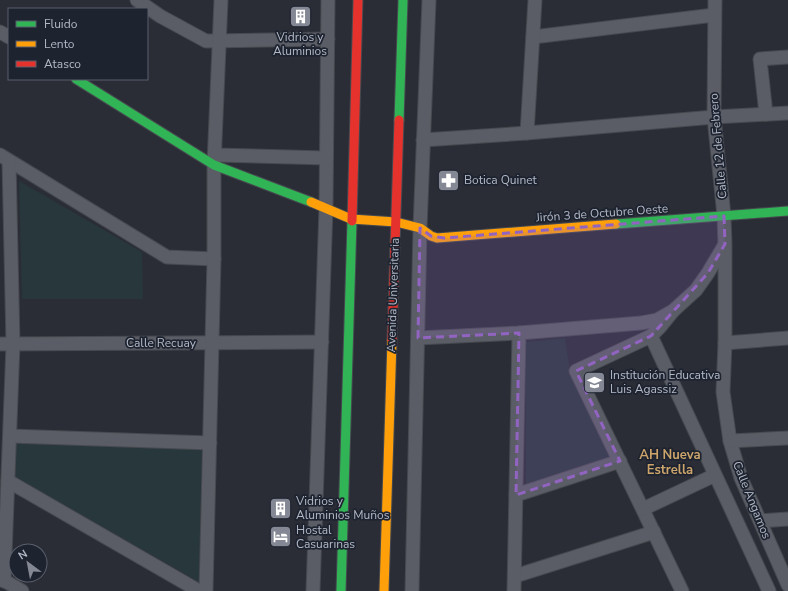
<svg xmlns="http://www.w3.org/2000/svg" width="788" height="591" viewBox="0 0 788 591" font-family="'Nunito Sans',sans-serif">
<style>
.green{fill:#28373c}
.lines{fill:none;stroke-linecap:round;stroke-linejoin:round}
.street-casing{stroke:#46494f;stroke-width:15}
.fast-casing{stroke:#46494f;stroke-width:11}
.slow-casing{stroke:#46494f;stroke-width:11}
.jam-casing{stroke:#46494f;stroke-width:11}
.street{stroke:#5a5d65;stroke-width:13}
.fast{stroke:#30b455;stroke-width:9}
.slow{stroke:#ff9f0a;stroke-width:9}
.jam{stroke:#e5322d;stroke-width:9}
.marked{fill:#9264c2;fill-opacity:0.2;stroke:#9264c2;stroke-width:3;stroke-dasharray:8 5;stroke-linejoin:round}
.labels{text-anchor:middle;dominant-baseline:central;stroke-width:3.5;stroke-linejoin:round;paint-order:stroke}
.poi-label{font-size:12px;fill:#b4b9c7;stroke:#1e2330;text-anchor:start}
.street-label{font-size:12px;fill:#b4b9c7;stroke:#1e2330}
.neighbourhood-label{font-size:13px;font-weight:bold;fill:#cda46a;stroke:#1e2330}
</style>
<rect width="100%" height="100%" fill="#2a2d36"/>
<g class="green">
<polygon points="19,181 142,252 143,299 22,299"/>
<polygon points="565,338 570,372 612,458 526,485 526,342"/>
<polygon points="15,442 202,449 199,582 15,477"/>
</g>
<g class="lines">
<defs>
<g id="street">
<polyline points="137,0 160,16 206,41 328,39"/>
<polyline points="715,0 714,117 724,216 725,244 725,343 723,392 730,441 741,478 788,585"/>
<polyline points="0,32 9,37"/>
<polyline points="533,37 714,15"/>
<polyline points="766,114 760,59 788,57"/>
<polyline points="527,133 535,0"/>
<polyline points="423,140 527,133 714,117 788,113"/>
<polyline points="0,155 167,257 214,259"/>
<polyline points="215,155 326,158"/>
<polyline points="673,311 660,327 651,336 576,371 682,591"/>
<polyline points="651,336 769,591"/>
<polyline points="418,338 519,333 641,323 657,320 673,311 696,290 708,273 724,246"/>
<polyline points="725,343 788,338"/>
<polyline points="0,344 322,342"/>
<polyline points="10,436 210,443"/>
<polyline points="730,441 788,438"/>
<polyline points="8,481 199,591"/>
<polyline points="516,495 620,461"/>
<polyline points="643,509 715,475"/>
<polyline points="760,521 788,519"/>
<polyline points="515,576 654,532"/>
<polyline points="0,578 22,591"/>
<polyline points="4,581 13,344 9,161"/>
<polyline points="206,591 214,259 214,165 221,0"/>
<polyline points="313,591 326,208 328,0"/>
<polyline points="412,591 420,228 429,0"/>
<polyline points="514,591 519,333"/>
</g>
<g id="fast">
<polyline points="76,79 214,165 311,202"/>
<polyline points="399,120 403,0"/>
<polyline points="616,224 788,211"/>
<polyline points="341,591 352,221"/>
</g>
<g id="slow">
<polyline points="311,202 351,219 396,222 420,228 431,236 437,238 616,224"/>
<polyline points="384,591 392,340"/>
</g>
<g id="jam">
<polyline points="352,221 358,0"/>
<polyline points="392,340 399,120"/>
</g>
</defs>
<use href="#street" class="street-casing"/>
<use href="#fast" class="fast-casing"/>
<use href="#slow" class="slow-casing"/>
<use href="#jam" class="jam-casing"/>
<use href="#street" class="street"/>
<use href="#fast" class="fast"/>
<use href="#slow" class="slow"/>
<use href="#jam" class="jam"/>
</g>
<path class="marked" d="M724 216 725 244 708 273 651 336 576 371 620 461 516 495 519 333 418 338 420 228 431 236 444 238Z"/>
<defs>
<symbol id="building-square" viewBox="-11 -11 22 22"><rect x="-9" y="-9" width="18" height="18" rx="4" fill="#848894" stroke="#1e2330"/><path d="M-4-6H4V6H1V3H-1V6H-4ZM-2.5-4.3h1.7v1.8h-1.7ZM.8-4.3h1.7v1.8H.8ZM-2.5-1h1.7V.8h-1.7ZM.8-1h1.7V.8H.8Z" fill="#fff"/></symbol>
<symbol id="pharmacy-square" viewBox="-11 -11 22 22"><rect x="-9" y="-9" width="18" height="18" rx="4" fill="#848894" stroke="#1e2330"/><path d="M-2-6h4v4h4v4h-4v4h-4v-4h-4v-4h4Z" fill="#fff"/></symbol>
<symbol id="school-square" viewBox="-11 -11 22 22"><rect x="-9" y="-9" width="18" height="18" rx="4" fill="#848894" stroke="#1e2330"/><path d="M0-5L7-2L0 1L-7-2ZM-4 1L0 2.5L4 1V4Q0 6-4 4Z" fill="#fff"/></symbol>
<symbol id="hotel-square" viewBox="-11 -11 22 22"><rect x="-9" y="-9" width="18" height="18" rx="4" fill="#848894" stroke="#1e2330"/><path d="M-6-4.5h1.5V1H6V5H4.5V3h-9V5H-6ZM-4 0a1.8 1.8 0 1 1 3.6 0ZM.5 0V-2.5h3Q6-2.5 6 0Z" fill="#fff"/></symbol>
</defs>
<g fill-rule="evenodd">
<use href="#building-square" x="288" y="4" width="25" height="25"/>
<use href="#pharmacy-square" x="436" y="168" width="25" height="25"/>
<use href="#school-square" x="582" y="370" width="25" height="25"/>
<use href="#building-square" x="268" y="496" width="25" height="25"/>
<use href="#hotel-square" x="268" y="524" width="25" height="25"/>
</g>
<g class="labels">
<g class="poi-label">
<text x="300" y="37" text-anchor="middle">Vidrios y<tspan x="300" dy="14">Aluminios</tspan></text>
<text x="464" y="180">Botica Quinet</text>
<text x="610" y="375">Institución Educativa<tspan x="610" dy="14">Luis Agassiz</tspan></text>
<text x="296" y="501">Vidrios y<tspan x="296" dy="14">Aluminios Muños</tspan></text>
<text x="296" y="530">Hostal<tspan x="296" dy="14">Casuarinas</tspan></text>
</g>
<g class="street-label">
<text transform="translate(718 146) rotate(-95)">Calle 12 de Febrero</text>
<text transform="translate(602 213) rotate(-4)">Jirón 3 de Octubre Oeste</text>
<text transform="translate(393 295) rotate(-88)">Avenida Universitaria</text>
<text x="161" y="343">Calle Recuay</text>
<text transform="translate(752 500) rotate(68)">Calle Angamos</text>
</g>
<g class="neighbourhood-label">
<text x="670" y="455">AH Nueva<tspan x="670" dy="15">Estrella</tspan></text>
</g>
</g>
<rect x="8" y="8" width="140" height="72" fill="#1e2330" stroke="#5a5f6c"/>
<rect x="16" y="21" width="20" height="6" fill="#30b455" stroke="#5a5f6c"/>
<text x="44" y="28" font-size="12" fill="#b4b9c7">Fluido</text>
<rect x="16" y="41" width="20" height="6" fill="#ff9f0a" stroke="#5a5f6c"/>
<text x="44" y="48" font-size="12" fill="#b4b9c7">Lento</text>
<rect x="16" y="61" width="20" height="6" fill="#e5322d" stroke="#5a5f6c"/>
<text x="44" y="68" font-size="12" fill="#b4b9c7">Atasco</text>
<g transform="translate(28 563) rotate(328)"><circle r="19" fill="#1e2330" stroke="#5a5f6c"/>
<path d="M0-3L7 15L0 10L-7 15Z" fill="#848894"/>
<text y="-6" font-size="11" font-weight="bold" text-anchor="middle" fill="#b4b9c7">N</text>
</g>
</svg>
